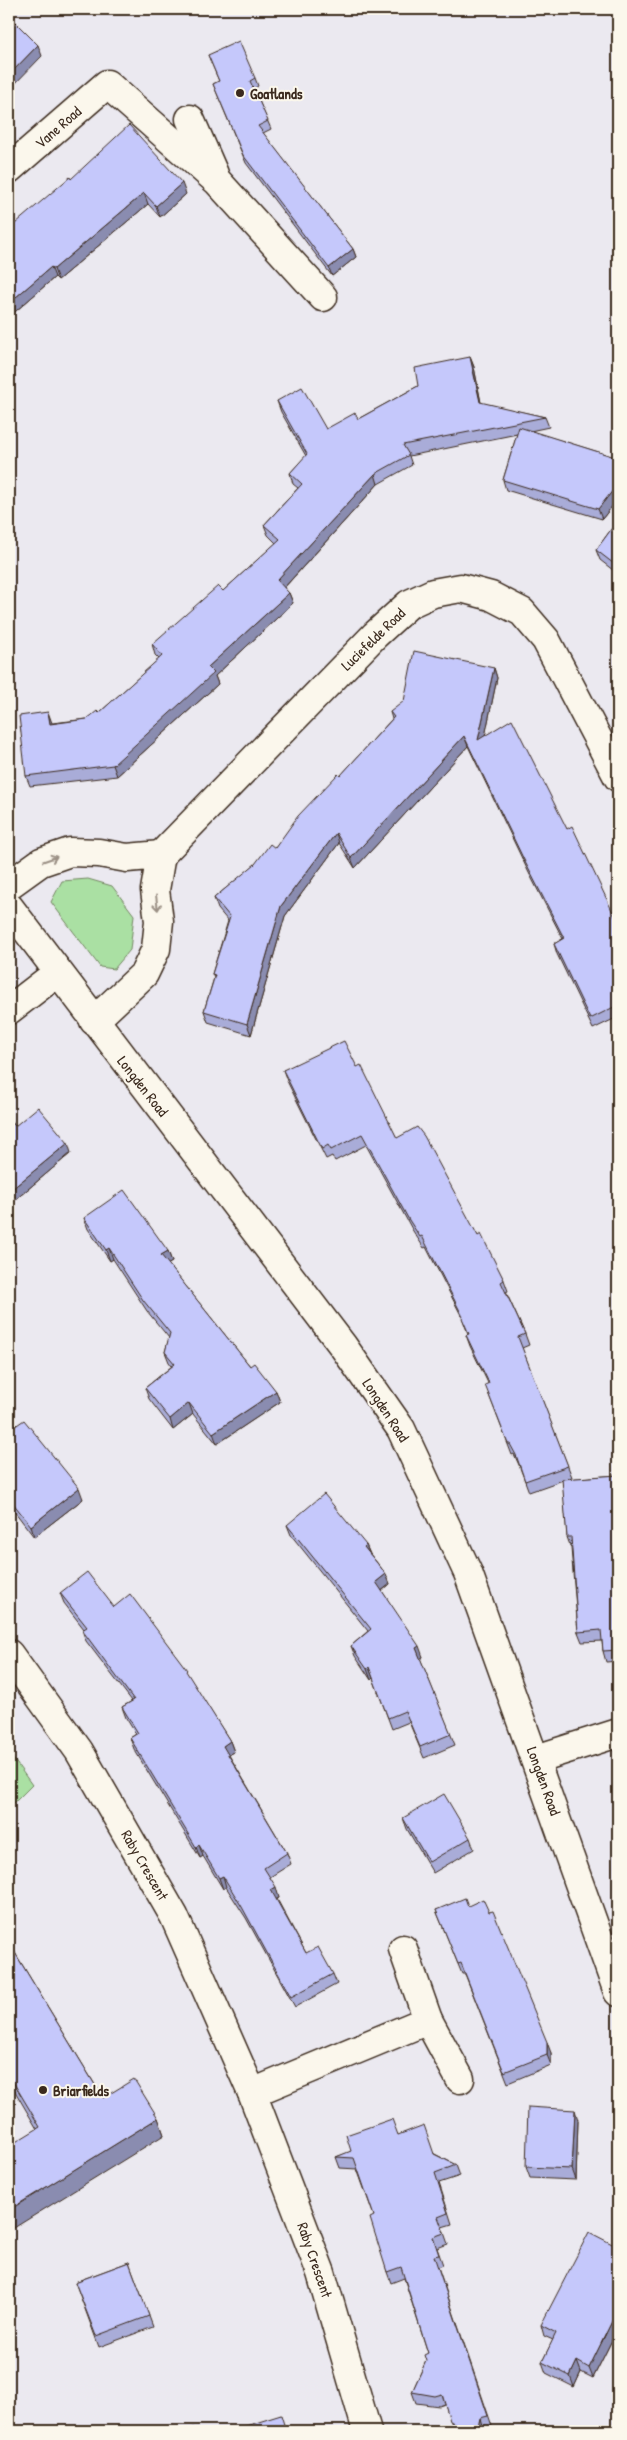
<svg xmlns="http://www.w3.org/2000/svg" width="627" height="2440" viewBox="0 0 627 2440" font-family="'Patrick Hand',sans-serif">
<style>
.green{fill:#aae0a3;stroke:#728560}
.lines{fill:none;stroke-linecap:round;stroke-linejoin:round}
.minor-casing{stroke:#3b2a1e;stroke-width:31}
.minor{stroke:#fbf7ec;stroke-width:28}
.wall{fill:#a9acd8;stroke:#3b2a1e}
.shaded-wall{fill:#8a8cb0;stroke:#3b2a1e}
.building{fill:#c5c8fb;stroke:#3b2a1e}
.oneway{stroke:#9b9085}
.poi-dot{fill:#3b2a1e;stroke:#fbf7ec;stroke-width:2}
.labels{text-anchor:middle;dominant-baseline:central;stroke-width:4;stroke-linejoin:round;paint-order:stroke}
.poi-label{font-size:15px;font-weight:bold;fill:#3b2a1e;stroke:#fbf7ec;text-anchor:start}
.street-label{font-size:15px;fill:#3b2a1e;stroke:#fbf7ec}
</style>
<rect width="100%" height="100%" fill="#ebe9f0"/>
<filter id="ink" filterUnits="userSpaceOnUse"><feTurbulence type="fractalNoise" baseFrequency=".02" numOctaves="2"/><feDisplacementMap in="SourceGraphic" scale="10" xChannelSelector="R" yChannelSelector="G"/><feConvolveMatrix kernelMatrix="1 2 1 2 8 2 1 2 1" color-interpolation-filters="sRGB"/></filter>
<g filter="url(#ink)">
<g class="green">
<polygon points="88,879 112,886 134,915 130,950 114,969 100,967 51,902 62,881"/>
<polygon points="9,1753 32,1785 9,1808"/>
</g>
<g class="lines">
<defs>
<g id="minor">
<polyline points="190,119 214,174"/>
<polyline points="9,169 107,84 218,182 323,297"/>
<polyline points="161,855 375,635 409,604 433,593 461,588 491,596 522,612 546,640 618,777"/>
<polyline points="9,885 41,862 70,852 99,853 127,858 161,855 155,890 159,921 156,949 144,974 94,1021"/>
<polyline points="9,907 343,1346 401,1429 468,1573 618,1992"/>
<polyline points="9,1010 57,973"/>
<polyline points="9,1654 79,1751 174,1916 252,2093 321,2273 367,2431"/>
<polyline points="536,1759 618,1733"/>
<polyline points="403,1949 428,2020"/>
<polyline points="252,2093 428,2020 460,2079"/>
</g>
</defs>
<use href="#minor" class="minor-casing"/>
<use href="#minor" class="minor"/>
</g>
<g class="wall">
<polygon points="208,55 255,78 258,86 254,89 271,129 263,133 353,249 356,257 332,276 246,163 213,84 219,81"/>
<polygon points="71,179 186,194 160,217 148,204 58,280 55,277 9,317"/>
<polygon points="470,357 474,367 481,403 545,417 549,427 530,431 618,458 618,499 602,519 506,490 503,480 517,434 409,456 412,465 378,484 284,588 289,593 293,603 215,676 218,684 117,776 30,786 26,776 52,723 87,719 99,713 159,659 155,655 152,644 223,591 276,543 268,535 264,525 298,488 293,484 290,473 306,456 281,412 277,401 326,429 358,419 418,386"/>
<polygon points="618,520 618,574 600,560 596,550"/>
<polygon points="494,668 497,678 485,736 567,829 618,923 618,1017 593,1029 557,954 554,944 563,939 529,873 468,746 355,868 339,843 285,916 251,1035 208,1022 204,1011 214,978 212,974 228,921 218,909 214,898 275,848 392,719 390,712"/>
<polygon points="357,1067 397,1138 478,1236 504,1280 508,1291 506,1292 525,1334 529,1345 522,1348 572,1477 566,1479 618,1475 618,1661 606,1662 603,1651 602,1641 582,1642 578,1632 571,1548 567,1537 563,1480 529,1492 519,1465 514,1454 512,1455 489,1395 488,1383 470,1346 466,1335 468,1334 462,1317 426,1247 424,1248 413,1231 366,1145 335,1161 332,1156 326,1159 287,1081 283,1070"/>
<polygon points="9,1119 15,1126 71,1153 15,1200 9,1192"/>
<polygon points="84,1218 168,1251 172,1262 168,1264 250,1366 276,1391 280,1402 217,1444 193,1414 173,1430 149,1399 145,1388 172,1366 169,1362 165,1352 169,1338 147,1311 113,1259 110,1261 88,1229"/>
<polygon points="9,1420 14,1427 83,1499 34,1537 9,1504"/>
<polygon points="287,1525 366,1545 370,1554 386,1574 390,1584 382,1591 423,1657 420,1658 455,1745 424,1758 409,1722 392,1729 373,1678 371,1680 355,1656 351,1646 368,1631 291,1535"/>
<polygon points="60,1593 114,1607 190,1679 230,1741 234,1752 229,1755 287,1853 291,1864 270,1877 279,1898 277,1899 306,1953 333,1974 337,1984 295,2007 246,1918 226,1887 223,1889 203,1856 200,1858 134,1749 130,1738 136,1734 126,1718 122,1707 132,1701 86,1641 82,1630 84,1629 64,1603"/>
<polygon points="403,1818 470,1838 474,1849 433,1873 407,1829"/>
<polygon points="468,1906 551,2053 551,2065 508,2083 465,1974 462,1974 436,1910"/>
<polygon points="9,1943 103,2098 158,2118 164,2135 37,2129 9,2081"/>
<polygon points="578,2120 576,2180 530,2178 526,2167"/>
<polygon points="398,2135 456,2165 460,2176 439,2183 452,2224 442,2227 448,2244 437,2248 443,2265 438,2267 492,2426 483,2429 483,2431 454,2431 445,2404 439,2406 416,2403 412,2392 426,2361 428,2353 404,2278 391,2283 387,2272 374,2216 357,2169 340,2168 336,2157"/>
<polygon points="618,2247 618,2328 593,2378 581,2372 574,2387 546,2373 542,2362 553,2340 544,2336 541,2325"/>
<polygon points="129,2262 153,2327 99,2347 75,2282"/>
</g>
<g class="shaded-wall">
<polygon points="38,45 42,56 9,90 9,75"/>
<polygon points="182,183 186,194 160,217 156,206"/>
<polygon points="144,193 148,204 58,280 54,269"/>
<polygon points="353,249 356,257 332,276 329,268"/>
<polygon points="51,267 55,277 9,317 9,303"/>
<polygon points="470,357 474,367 483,413 480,402"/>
<polygon points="375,474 378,484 281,591 277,580"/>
<polygon points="618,484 618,499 602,519 598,509"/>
<polygon points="289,593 293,603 215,676 218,684 117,776 113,765 208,667"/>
<polygon points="494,668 497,678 482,751 478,740"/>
<polygon points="48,712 52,723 53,734 50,724"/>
<polygon points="464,736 468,746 355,868 351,858"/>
<polygon points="336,833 339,843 285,916 251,1035 247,1024 281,906"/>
<polygon points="68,1143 71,1153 15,1200 12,1189"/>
<polygon points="109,1248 113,1259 110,1261 106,1250"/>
<polygon points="168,1251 172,1262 165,1266 161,1255"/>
<polygon points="276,1391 280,1402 217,1444 213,1433"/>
<polygon points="189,1403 193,1414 173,1430 170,1419"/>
<polygon points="79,1488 83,1499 34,1537 31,1526"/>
<polygon points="366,1545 370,1555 364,1547"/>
<polygon points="386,1574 390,1584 380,1592 376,1582"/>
<polygon points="419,1646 423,1657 420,1659 416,1648"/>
<polygon points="369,1667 373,1678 371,1680 367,1669"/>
<polygon points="230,1741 234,1752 227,1756 223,1746"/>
<polygon points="199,1845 203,1856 200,1858 196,1847"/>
<polygon points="223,1876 226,1887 223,1889 219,1878"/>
<polygon points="276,1887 279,1898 275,1900 271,1890"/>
<polygon points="547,2042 551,2053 551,2065 547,2055"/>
<polygon points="575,2110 578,2120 576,2180 572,2169"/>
<polygon points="158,2118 164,2135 9,2231 9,2210"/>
<polygon points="617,2311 618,2313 618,2328 593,2378 589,2368"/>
<polygon points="577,2361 581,2372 574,2387 570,2376"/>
<polygon points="480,2418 483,2429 483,2431 477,2431"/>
</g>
<g class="building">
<polygon points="9,16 38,45 9,75"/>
<polygon points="239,41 255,78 250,81 268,121 258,126 353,249 329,268 243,155 213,84 219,81 208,55"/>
<polygon points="129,125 182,183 156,206 144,193 54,269 51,267 9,303 9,229 70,177 71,179"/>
<polygon points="470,357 480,402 545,417 403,445 409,455 375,474 277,580 289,593 208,667 214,673 113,765 26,776 19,716 48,712 50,724 87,719 97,711 99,713 162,656 152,644 218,586 223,591 280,539 264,525 302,484 290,473 307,454 277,401 302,387 326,429 355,413 358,419 418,386 415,368"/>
<polygon points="519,427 618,458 618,484 598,509 503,480"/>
<polygon points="618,520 618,567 596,550"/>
<polygon points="414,651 494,668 478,740 512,719 567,829 572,826 618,923 618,1005 590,1019 554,944 564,938 525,862 464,736 351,858 336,833 281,906 247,1024 204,1011 215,975 212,974 230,917 214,898 255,864 270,844 275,848 298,816 338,774 340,776 394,717 390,712 404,701"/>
<polygon points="344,1041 357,1067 361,1065 397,1138 417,1127 424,1136 478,1236 481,1234 504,1280 501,1282 525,1334 518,1337 568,1466 525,1481 516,1455 510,1444 508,1444 485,1385 489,1383 466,1335 469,1334 462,1318 463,1317 422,1236 420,1237 409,1220 362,1134 331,1150 328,1145 322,1149 283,1070"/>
<polygon points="38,1107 68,1143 12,1189 9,1186 9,1119 15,1126"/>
<polygon points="124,1190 168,1251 161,1255 250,1366 254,1363 276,1391 213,1433 189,1403 170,1419 145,1388 175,1364 165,1352 170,1333 143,1300 109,1248 106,1250 84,1218"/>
<polygon points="9,1420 14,1427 24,1420 79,1488 31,1526 9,1498"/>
<polygon points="618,1475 618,1650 603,1651 601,1630 578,1632 571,1537 567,1537 562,1479"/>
<polygon points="324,1494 366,1545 364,1547 386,1574 376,1582 419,1646 416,1648 451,1734 420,1747 405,1711 388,1718 369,1667 367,1669 351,1646 371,1629 287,1525"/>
<polygon points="87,1572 114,1607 130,1594 187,1670 186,1671 230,1741 223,1746 287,1853 264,1868 276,1887 271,1890 306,1953 318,1947 333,1974 291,1997 242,1907 223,1876 219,1878 199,1845 196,1847 130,1738 138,1733 122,1707 134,1700 82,1630 87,1627 60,1593"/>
<polygon points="444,1794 470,1838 429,1862 403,1818"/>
<polygon points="465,1898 468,1906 483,1899 489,1912 493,1911 547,2042 547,2055 504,2072 461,1963 458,1964 436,1910"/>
<polygon points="9,1943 103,2098 134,2079 158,2118 9,2210 9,2146 40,2127 9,2075"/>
<polygon points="528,2107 575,2110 572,2169 526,2167"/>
<polygon points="392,2119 398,2135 424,2125 434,2154 456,2165 435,2173 448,2213 438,2217 444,2233 433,2237 439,2255 434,2256 488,2416 480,2418 477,2431 470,2431 450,2421 442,2394 435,2396 412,2392 426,2361 424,2355 428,2353 401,2267 387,2272 370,2218 374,2216 354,2158 336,2157 351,2151 346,2135"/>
<polygon points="589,2232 618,2247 618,2312 617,2311 589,2368 577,2361 570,2376 542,2362 556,2333 541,2325"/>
<polygon points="129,2262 149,2316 96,2336 75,2282"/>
<polygon points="281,2415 286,2431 230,2431"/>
<polygon points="194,2428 196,2431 187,2431"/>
</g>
<defs><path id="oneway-shaft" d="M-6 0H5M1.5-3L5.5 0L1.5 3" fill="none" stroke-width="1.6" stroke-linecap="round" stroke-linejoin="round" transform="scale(1.25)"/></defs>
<g class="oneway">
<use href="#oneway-shaft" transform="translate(50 859) rotate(-19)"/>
<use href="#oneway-shaft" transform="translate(157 903) rotate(83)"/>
</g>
</g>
<g class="poi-dot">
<circle cx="240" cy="93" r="5"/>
<circle cx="43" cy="2090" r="5"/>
</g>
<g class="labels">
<g class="poi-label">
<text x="250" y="93">Goatlands</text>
<text x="53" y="2090">Briarfields</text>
</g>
<g class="street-label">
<text transform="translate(58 127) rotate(-41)">Vane Road</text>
<text transform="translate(373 639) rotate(-44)">Luciefelde Road</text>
<text transform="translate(143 1086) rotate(52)">Longden Road</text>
<text transform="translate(386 1410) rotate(57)">Longden Road</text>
<text transform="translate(544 1781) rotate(70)">Longden Road</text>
<text transform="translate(145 1865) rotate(60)">Raby Crescent</text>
<text transform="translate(315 2260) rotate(71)">Raby Crescent</text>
</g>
</g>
<rect width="627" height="2440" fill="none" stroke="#fbf7ec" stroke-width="30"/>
<rect x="15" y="15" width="597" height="2410" fill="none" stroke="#3b2a1e" stroke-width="2" filter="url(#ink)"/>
</svg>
